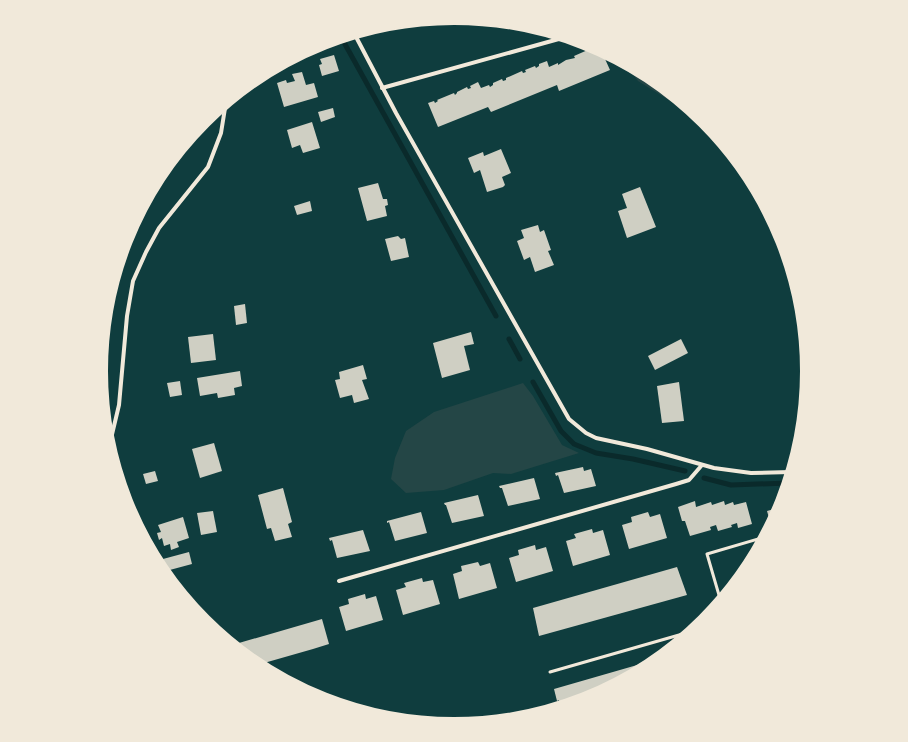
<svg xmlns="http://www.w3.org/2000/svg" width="908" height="742" viewBox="0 0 908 742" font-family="Montserrat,sans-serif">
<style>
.green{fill:#244646}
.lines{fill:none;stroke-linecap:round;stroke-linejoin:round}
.stream{stroke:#0a2a2b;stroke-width:5}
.building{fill:#cfcfc3}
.service{stroke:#f1e9da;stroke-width:3}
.minor{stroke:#f1e9da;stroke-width:4}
.rim{fill:none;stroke:#f1e9da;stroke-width:2}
</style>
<rect width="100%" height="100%" fill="#0f3d3e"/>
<g class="green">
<polygon points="624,62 651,77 706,123 638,81"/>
<polygon points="523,383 533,396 562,445 579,453 511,474 493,473 444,490 406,493 391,479 395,458 406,431 434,412"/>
</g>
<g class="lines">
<g class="stream">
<polyline points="341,37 496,316"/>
<polyline points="509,339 520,359"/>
<polyline points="533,382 561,431 574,444 596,453 633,459 685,471"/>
<polyline points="704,478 731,485 788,483"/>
</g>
</g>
<g class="building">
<polygon points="595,47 601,50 610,70 559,91 557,85 491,112 488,107 438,127 428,103 434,101 435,103 438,101 437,100 454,93 455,95 457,93 457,92 467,87 468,89 471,88 470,86 478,82 481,88 489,85 490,87 493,85 493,83 502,79 503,81 506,80 506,78 522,71 523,73 526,72 525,70 535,66 536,68 539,66 539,64 547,61 549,67 558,63 558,65 566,60 575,58 574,56 590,49 591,51 595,50"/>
<polygon points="334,55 339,71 322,76 319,65 322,64 320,59"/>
<polygon points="302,72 306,85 314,83 318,97 284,107 277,83 286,80 287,83 295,81 292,74"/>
<polygon points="333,108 335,117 321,122 318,112"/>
<polygon points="312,122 320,148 303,153 300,145 292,148 287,130"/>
<polygon points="501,149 511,173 502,177 505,185 503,187 487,192 480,170 474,173 468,158 483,152 484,156"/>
<polygon points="378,183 383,199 387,199 388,205 385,206 387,216 367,221 358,188"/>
<polygon points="640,187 656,227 627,238 618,211 627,208 622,194"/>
<polygon points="310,201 312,211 297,215 294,206"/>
<polygon points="538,225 540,232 544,230 551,250 548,251 554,265 535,272 530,257 524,260 517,241 524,238 521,230"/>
<polygon points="398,236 401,239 405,238 409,257 391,261 385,239"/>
<polygon points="245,304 247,323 236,325 234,306"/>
<polygon points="471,332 474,344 464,346 470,370 442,378 433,343"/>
<polygon points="213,334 216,360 191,363 188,337"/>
<polygon points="681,339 688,353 655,370 648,356"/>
<polygon points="363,365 367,379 362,380 369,399 354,403 352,395 340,398 335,380 340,379 339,372"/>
<polygon points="240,371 242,386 234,388 235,395 218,398 217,393 200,396 197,378"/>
<polygon points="180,381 182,395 170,397 167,383"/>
<polygon points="679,382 684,421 662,423 657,386"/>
<polygon points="214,443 222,471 200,478 192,449"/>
<polygon points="583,467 584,471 591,469 596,486 564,493 558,475 556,476 555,473"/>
<polygon points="155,471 158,481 146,484 143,474"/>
<polygon points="534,478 540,499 508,506 502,488 500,488 499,486"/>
<polygon points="283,488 292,522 288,524 292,537 275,541 271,528 267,529 258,495"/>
<polygon points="478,495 484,516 452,523 446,505 445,505 444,503"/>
<polygon points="695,501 696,507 711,502 712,505 724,501 725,505 733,502 734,505 746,502 752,524 738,528 737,523 731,525 732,527 718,531 716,525 710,527 711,530 690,536 685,521 682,521 678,507"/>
<polygon points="781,507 771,525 767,511"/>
<polygon points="213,511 217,532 201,535 197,513"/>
<polygon points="421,512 427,533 395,541 389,522 387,523 387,521"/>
<polygon points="648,512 650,517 660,514 667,538 629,549 622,525 632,522 631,517"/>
<polygon points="183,517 189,538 177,542 179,547 171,550 170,544 164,546 162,538 159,540 157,533 161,532 158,525"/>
<polygon points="592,529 593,533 603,530 610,555 573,566 566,541 576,538 574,534"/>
<polygon points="363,530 370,551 337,558 332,540 330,541 329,538"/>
<polygon points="535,545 536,550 546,547 553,571 516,582 509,558 519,555 518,550"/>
<polygon points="189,552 192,564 166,571 163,559"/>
<polygon points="478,562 480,566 490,563 497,588 459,599 453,574 462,571 461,566"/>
<polygon points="677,567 687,595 539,636 533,608"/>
<polygon points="422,578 423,582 433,580 440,604 403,615 396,590 406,587 404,583"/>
<polygon points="365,594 366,599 376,596 383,620 346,631 339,607 349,604 348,599"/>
<polygon points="322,619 329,644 313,649 257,665 232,645"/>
<polygon points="658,659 650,665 589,698 560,707 559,700 557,701 554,689"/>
</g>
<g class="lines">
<g class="service">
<polyline points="721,602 707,554 765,537"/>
<polyline points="550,672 693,631"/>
</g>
<g class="minor">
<polyline points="354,33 396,113 569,419 586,433 596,438 647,449 714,468 751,473 791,472"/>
<polyline points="382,88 566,37"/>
<polyline points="109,447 119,405 127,316 133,281 146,252 159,228 208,167 221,133 226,102"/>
<polyline points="339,581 676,484 689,480 702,465"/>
</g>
</g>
<path d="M0 0H908V742H0ZM107 371a347 347 0 1 1 694 0a347 347 0 1 1-694 0Z" fill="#f1e9da" fill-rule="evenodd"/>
<path class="rim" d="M107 371a347 347 0 1 1 694 0a347 347 0 1 1-694 0Z"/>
</svg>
